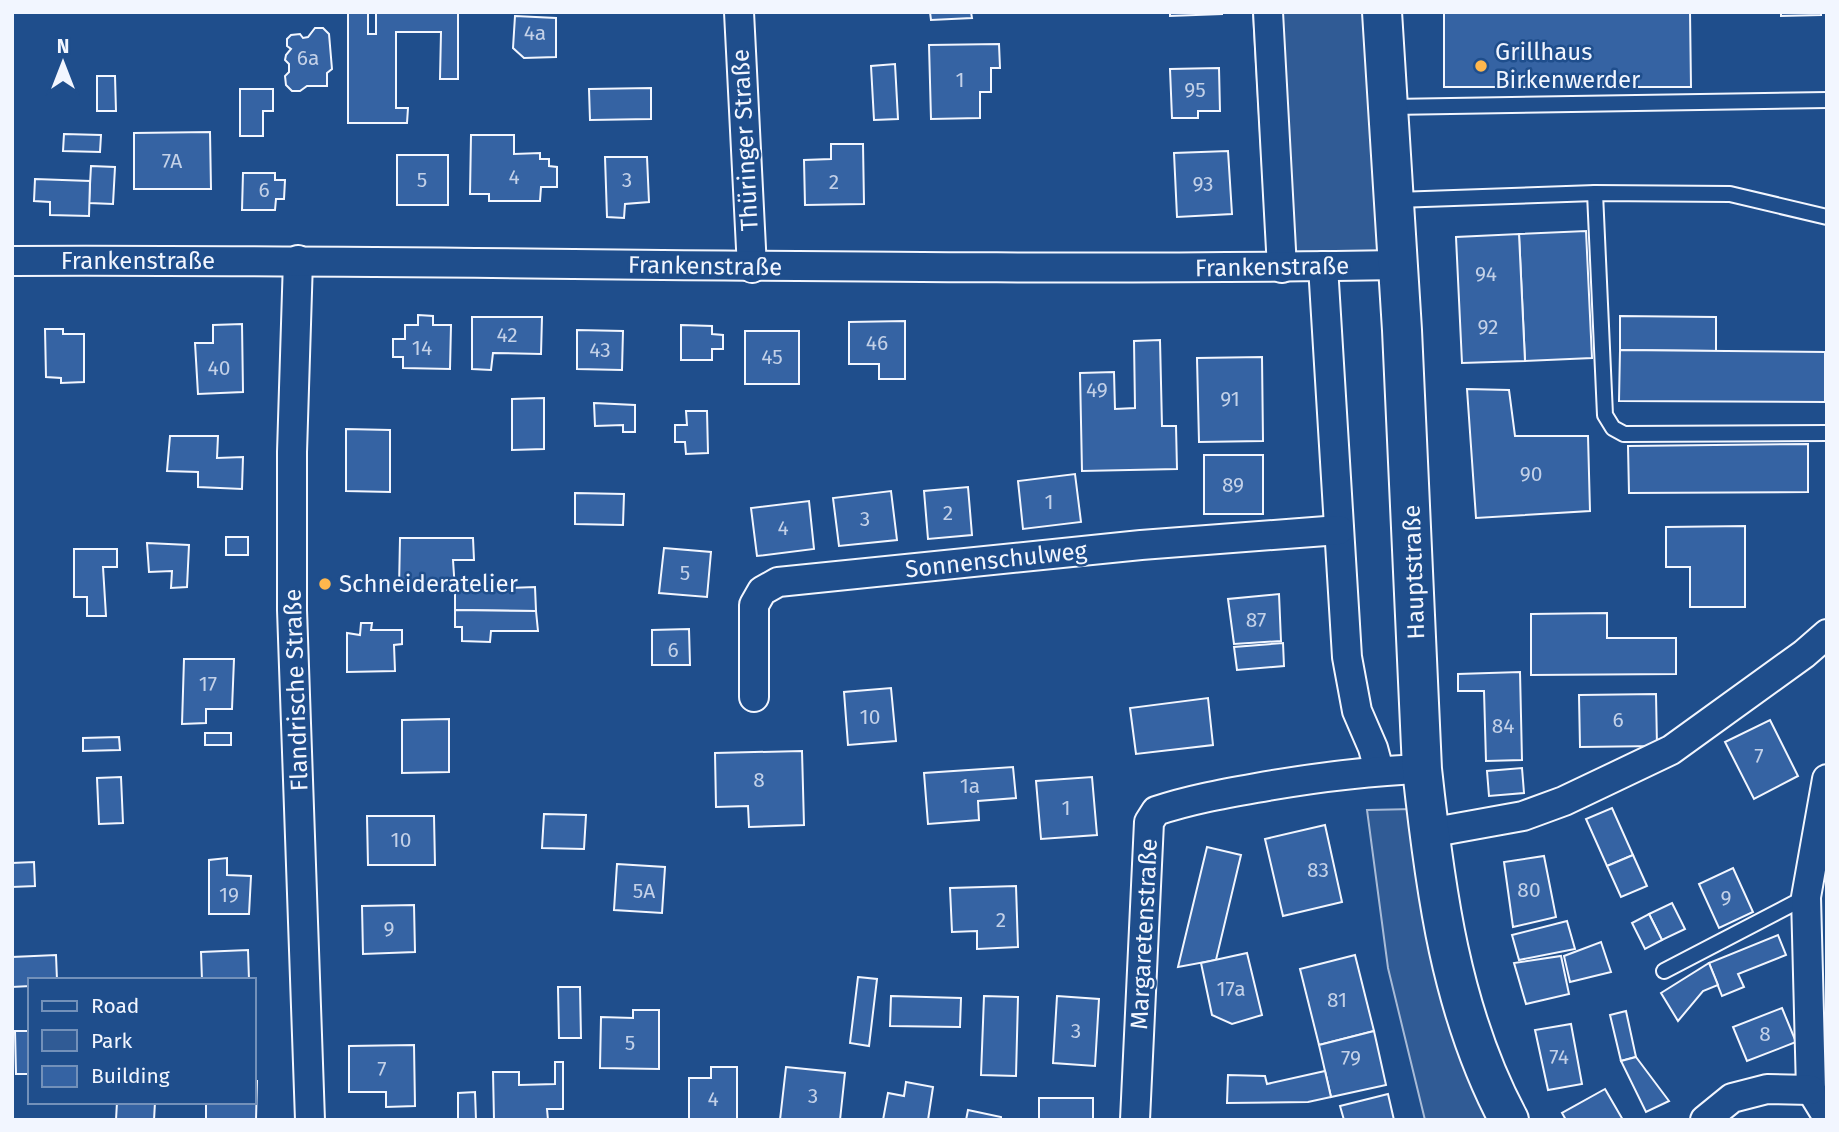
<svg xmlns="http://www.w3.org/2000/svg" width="1839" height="1132" viewBox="0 0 1839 1132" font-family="'Fira Sans',sans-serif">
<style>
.green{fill:#305b95;stroke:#a8bbd7;stroke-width:2}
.building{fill:#3563a3;stroke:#f2f6ff;stroke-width:2}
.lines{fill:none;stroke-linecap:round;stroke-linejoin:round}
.service-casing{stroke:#f2f6ff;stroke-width:18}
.minor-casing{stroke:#f2f6ff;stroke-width:32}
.primary-casing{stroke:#f2f6ff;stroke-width:42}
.service{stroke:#1f4e8c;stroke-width:14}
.minor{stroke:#1f4e8c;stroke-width:28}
.primary{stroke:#1f4e8c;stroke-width:38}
.poi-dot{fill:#ffb74d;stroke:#1f4e8c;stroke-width:2.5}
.labels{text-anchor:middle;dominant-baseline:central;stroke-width:5;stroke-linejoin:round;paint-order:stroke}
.number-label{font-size:21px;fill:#c3d1e8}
.poi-label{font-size:24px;fill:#f2f6ff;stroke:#1f4e8c;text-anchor:start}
.street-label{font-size:24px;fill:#f2f6ff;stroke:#1f4e8c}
</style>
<rect width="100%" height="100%" fill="#1f4e8c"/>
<g class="green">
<polygon points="1253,12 1370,12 1383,253 1267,254"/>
<polygon points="1414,809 1504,1120 1425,1120 1388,968 1367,810"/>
</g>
<g class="building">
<polygon points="348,12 368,12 368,34 376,34 376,12 458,12 458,79 440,79 441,32 396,32 396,108 408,108 407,123 348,123"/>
<polygon points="930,12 971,12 972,18 931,20"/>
<polygon points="1170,12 1222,12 1222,14 1170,16"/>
<polygon points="1444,12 1690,12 1691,87 1444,87"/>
<polygon points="1781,12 1821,12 1821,15 1781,16"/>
<polygon points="515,16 556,18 556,57 524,58 513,48"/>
<polygon points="315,28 323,28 329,34 332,69 327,73 327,86 307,86 300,91 292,91 286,85 285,76 289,72 289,64 285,60 286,55 291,49 287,46 287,39 291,35 300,34 303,38 308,37"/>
<polygon points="999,44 1000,68 991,68 991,92 980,92 980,118 931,119 929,45"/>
<polygon points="895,64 898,119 874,120 871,66"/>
<polygon points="1219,68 1220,111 1198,111 1198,118 1172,118 1170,69"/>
<polygon points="97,76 115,76 116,111 97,111"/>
<polygon points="651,88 651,119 590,120 589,89"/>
<polygon points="240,89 273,89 273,111 263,111 263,136 240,136"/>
<polygon points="210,132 211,189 134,189 134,133"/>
<polygon points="64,134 101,135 100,152 63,151"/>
<polygon points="471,135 514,135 514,154 540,153 540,159 549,159 549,166 557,167 557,187 541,187 540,201 489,201 489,194 470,194"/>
<polygon points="831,144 863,144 864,204 805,205 804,160 831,159"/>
<polygon points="1228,151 1232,214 1177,217 1174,153"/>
<rect x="397" y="155" width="51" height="50"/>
<polygon points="605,157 647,157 649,202 625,204 624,218 607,217"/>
<polygon points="91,166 115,167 113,204 89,203"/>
<polygon points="243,173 275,173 275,180 285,180 284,199 276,199 275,210 242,210"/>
<polygon points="35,179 90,181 89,216 50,215 50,202 34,201"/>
<polygon points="1586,231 1592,358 1525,361 1519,234"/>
<polygon points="1519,234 1525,361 1462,363 1456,237"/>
<polygon points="418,315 433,316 433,325 451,325 450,369 403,368 403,357 393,357 393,339 405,339 405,325 418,325"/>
<polygon points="1620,316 1716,317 1716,351 1620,350"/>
<polygon points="472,317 542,317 541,354 493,353 491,370 472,369"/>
<polygon points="905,321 905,379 879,379 879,364 849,364 849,322"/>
<polygon points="242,324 243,392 198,394 195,343 213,343 213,325"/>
<polygon points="681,325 712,326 712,334 723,335 723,349 712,349 712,360 681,360"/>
<polygon points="45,329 63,329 63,334 84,334 84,382 61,383 61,378 46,377"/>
<polygon points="577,330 623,331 622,370 577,369"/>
<rect x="745" y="331" width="54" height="53"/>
<polygon points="1160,340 1162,426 1176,426 1177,469 1082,471 1080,373 1114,372 1115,409 1135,408 1134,341"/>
<polygon points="1620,350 1825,352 1825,402 1619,401"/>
<polygon points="1262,357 1263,441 1199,442 1197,358"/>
<polygon points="1467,389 1509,390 1515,436 1588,436 1590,511 1476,518"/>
<polygon points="544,398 544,449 512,450 512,399"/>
<polygon points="594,403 635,405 635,432 623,432 623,425 595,426"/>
<polygon points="686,411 707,411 708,453 686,454 685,442 675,442 675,425 687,425"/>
<polygon points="346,429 390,430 390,492 346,491"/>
<polygon points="170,436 218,436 217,458 243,457 242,489 198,487 198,472 167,471"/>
<polygon points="1808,444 1808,492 1629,493 1628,446"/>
<rect x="1204" y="455" width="59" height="59"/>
<polygon points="1075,474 1081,522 1023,529 1018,481"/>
<polygon points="968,487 972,535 928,539 924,491"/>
<polygon points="891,491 897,540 839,546 833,498"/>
<polygon points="575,493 624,494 623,525 575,524"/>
<polygon points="809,501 814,549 757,556 751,508"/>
<polygon points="1745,526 1745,607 1690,607 1690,567 1666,567 1666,527"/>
<rect x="226" y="537" width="22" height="18"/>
<polygon points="400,538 473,538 474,560 453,560 455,590 399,589"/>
<polygon points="147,543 189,545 187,587 171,588 172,571 149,572"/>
<polygon points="664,548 711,552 707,597 659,593"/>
<polygon points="74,549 117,549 117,567 103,567 106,616 87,616 87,597 74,597"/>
<polygon points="535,587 536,611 455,610 455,590"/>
<polygon points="1279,594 1281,641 1234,644 1228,599"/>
<polygon points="455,610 536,611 538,631 491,631 490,642 462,641 462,627 455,627"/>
<polygon points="1607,613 1607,638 1676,638 1676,674 1531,675 1531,614"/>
<polygon points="361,623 372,623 371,630 402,630 402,644 394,645 395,671 347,672 347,633 360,635"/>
<polygon points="689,629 690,665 652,665 652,630"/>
<polygon points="1283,643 1284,666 1237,670 1234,647"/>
<polygon points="184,659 234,659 232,709 206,709 206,723 182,724"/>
<polygon points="1520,672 1522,760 1486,761 1484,691 1458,691 1458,674"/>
<polygon points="891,688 896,741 848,745 844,692"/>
<polygon points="1656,694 1657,746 1580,747 1579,695"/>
<polygon points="1208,698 1213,745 1136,754 1130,708"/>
<polygon points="449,719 449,772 402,773 402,720"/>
<polygon points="1770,720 1798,776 1754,799 1725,742"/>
<rect x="205" y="733" width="26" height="12"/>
<polygon points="119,737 120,750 83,751 83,738"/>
<polygon points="802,751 804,825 749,827 748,806 716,807 715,753"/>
<polygon points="1013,767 1016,798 978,801 979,820 928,824 924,773"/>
<polygon points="1522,768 1524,793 1489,796 1487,771"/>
<polygon points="121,777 123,823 99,824 97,778"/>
<polygon points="1092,777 1097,835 1041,839 1036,781"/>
<polygon points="1612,808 1633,855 1607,866 1586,819"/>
<polygon points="544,814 586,815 584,849 542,848"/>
<polygon points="367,816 434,816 435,865 368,865"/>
<polygon points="1325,825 1342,902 1283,916 1265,839"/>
<polygon points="1207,847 1241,855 1216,960 1178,967"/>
<polygon points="1633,855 1647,886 1621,897 1607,866"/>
<polygon points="1544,856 1556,917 1513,927 1504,862"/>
<polygon points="227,858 227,875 251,876 249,914 209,914 209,860"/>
<polygon points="34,862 35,886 12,887 12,863"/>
<polygon points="617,864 665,867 662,913 614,910"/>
<polygon points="1733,868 1753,912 1719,928 1699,884"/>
<polygon points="1016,886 1018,947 977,949 977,931 952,932 950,888"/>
<polygon points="1672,903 1685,929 1662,940 1649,914"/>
<polygon points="414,905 415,952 363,954 362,906"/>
<polygon points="1649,914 1662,940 1645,949 1632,923"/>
<polygon points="1567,921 1575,949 1519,960 1512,935"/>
<polygon points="1778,935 1786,955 1738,974 1744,987 1722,996 1709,963"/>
<polygon points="1601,942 1611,972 1570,982 1564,956"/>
<polygon points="248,950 249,980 202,980 201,952"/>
<polygon points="1247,953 1262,1015 1232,1024 1212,1015 1201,963"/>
<polygon points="56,955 57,980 30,980 30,986 12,987 12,957"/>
<polygon points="1355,955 1374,1031 1319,1045 1300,969"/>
<polygon points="1561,956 1569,994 1526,1004 1514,963"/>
<polygon points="1709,963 1718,985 1703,991 1678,1021 1661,993"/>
<polygon points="858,977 877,979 869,1046 850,1043"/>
<polygon points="558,987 580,987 581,1038 559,1038"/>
<polygon points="891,996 961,998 960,1027 890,1026"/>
<polygon points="984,996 1018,997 1016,1076 981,1075"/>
<polygon points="1057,996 1099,999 1095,1066 1053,1063"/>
<polygon points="1782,1008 1796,1042 1747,1061 1733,1027"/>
<polygon points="633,1010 659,1010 659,1069 600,1068 601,1017 633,1018"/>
<polygon points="1626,1011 1636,1057 1621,1061 1610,1015"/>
<polygon points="1571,1024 1582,1084 1548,1090 1535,1030"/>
<polygon points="15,1031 30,1031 30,1087 28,1074 16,1074"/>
<polygon points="1374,1031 1386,1085 1331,1097 1319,1045"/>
<polygon points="414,1045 415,1106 386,1107 386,1092 349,1092 349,1046"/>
<polygon points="1636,1057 1669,1101 1646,1112 1621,1061"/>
<polygon points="555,1062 563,1062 563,1109 547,1109 548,1120 494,1120 493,1072 519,1072 519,1085 555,1084"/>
<polygon points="711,1067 737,1067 737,1120 689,1120 689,1078 711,1078"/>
<polygon points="786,1067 845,1073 840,1120 780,1120"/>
<polygon points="1325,1071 1331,1097 1308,1102 1227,1103 1228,1075 1265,1076 1267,1084"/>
<polygon points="254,1081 257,1081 256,1120 206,1120 206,1102 254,1102"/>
<polygon points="906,1082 933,1087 928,1120 883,1120 888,1093 904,1096"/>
<polygon points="1605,1089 1623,1120 1566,1120 1562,1113"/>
<polygon points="475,1092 476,1120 458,1120 458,1093"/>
<polygon points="1388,1094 1394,1120 1344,1120 1340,1106"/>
<rect x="1039" y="1098" width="54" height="22"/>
<polygon points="117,1102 155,1102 154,1120 116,1120"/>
<polygon points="968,1110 1001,1117 1001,1120 966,1120"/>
</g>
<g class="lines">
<defs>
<g id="service">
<polyline points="1391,107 1827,100"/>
<polyline points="1595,193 1605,415 1613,428 1624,434 1827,433"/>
<polyline points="1396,200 1595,193 1730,194 1827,217"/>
<polyline points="1664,971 1806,897"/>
</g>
<g id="minor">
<polyline points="739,12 752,268"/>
<polyline points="1268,12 1282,268"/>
<polyline points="298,260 292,452 292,610 310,1120"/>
<path d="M12 261C474 259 936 273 1398 265"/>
<polyline points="1323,266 1347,657 1357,711 1373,748 1379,770"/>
<polyline points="754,697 754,605 762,591 778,582 1141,545 1339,530"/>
<polyline points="1827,779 1806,897 1811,1090 1827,1116"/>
<polyline points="1429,833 1523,816 1564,801 1671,750 1804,654 1827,634"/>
<path d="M1135 1120 1149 822 1156 811C1189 800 1222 794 1256 788 1312 778 1365 771 1422 769"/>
<polyline points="1705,1120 1732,1098 1767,1089 1811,1090"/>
</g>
<path id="primary" d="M1382 12 1402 330 1422 769C1435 889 1451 1012 1509 1120"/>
</defs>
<use href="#service" class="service-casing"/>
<use href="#minor" class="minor-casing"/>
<use href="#primary" class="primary-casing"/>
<use href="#service" class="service"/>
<use href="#minor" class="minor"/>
<use href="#primary" class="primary"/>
</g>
<g class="poi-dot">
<circle cx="1481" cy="66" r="7"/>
<circle cx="325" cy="584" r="7"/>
</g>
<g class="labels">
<g class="number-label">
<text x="535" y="33">4a</text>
<text x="308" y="58">6a</text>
<text x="960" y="80">1</text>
<text x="1195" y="90">95</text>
<text x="172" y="161">7A</text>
<text x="514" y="177">4</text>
<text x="422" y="180">5</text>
<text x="627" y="180">3</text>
<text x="834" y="182">2</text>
<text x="1203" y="184">93</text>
<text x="264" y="190">6</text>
<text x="1486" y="274">94</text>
<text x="1488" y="327">92</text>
<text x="507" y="335">42</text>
<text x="877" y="343">46</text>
<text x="422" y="348">14</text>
<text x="600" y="350">43</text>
<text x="772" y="357">45</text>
<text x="219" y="368">40</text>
<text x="1097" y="390">49</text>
<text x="1230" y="399">91</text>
<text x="1531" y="474">90</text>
<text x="1233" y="485">89</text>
<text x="1049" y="502">1</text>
<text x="948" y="513">2</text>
<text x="865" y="519">3</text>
<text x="783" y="528">4</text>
<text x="685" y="573">5</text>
<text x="1256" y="620">87</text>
<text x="673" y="650">6</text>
<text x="208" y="684">17</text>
<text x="870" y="717">10</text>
<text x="1618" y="720">6</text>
<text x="1503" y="726">84</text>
<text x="1759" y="756">7</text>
<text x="759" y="780">8</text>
<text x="970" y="786">1a</text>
<text x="1066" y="808">1</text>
<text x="401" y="840">10</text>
<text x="1318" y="870">83</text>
<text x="1529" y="890">80</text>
<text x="644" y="891">5A</text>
<text x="229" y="895">19</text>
<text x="1726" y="898">9</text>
<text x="1001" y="920">2</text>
<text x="389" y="929">9</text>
<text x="1231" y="989">17a</text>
<text x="1337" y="1000">81</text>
<text x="1076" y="1031">3</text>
<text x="1765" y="1034">8</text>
<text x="630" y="1043">5</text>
<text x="1559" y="1057">74</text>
<text x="1351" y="1058">79</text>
<text x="382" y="1069">7</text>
<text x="813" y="1096">3</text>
<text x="713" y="1099">4</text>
</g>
<g class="poi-label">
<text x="1495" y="52">Grillhaus<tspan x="1495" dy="28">Birkenwerder</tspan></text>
<text x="339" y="584">Schneideratelier</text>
</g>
<g class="street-label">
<text transform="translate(745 140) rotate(-93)">Thüringer Straße</text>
<text x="138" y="261">Frankenstraße</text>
<text transform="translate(705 266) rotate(1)">Frankenstraße</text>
<text transform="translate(1272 267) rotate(-1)">Frankenstraße</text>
<text transform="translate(996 560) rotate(-6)">Sonnenschulweg</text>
<text transform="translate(1414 572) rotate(-92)">Hauptstraße</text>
<text transform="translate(296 690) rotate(-92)">Flandrische Straße</text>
<text transform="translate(1144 934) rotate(-87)">Margaretenstraße</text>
</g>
</g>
<rect width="1839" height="1132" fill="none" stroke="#f2f6ff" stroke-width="28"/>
<rect x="28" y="978" width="228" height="126" fill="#1f4e8c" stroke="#7391ba" stroke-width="2"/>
<rect x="42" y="1001" width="35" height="10" fill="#1f4e8c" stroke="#7391ba" stroke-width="2"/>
<text x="91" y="1013" font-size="21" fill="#f2f6ff">Road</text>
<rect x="42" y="1030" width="35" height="21" fill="#305b95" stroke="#7391ba" stroke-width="2"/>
<text x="91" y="1048" font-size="21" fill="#f2f6ff">Park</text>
<rect x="42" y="1066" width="35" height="21" fill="#3563a3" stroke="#7391ba" stroke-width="2"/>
<text x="91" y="1083" font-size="21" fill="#f2f6ff">Building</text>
<g transform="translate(63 63)" stroke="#1f4e8c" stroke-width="5" paint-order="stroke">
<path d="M0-5L12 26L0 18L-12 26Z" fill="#f2f6ff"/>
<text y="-10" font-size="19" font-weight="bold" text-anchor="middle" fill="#f2f6ff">N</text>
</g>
</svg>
